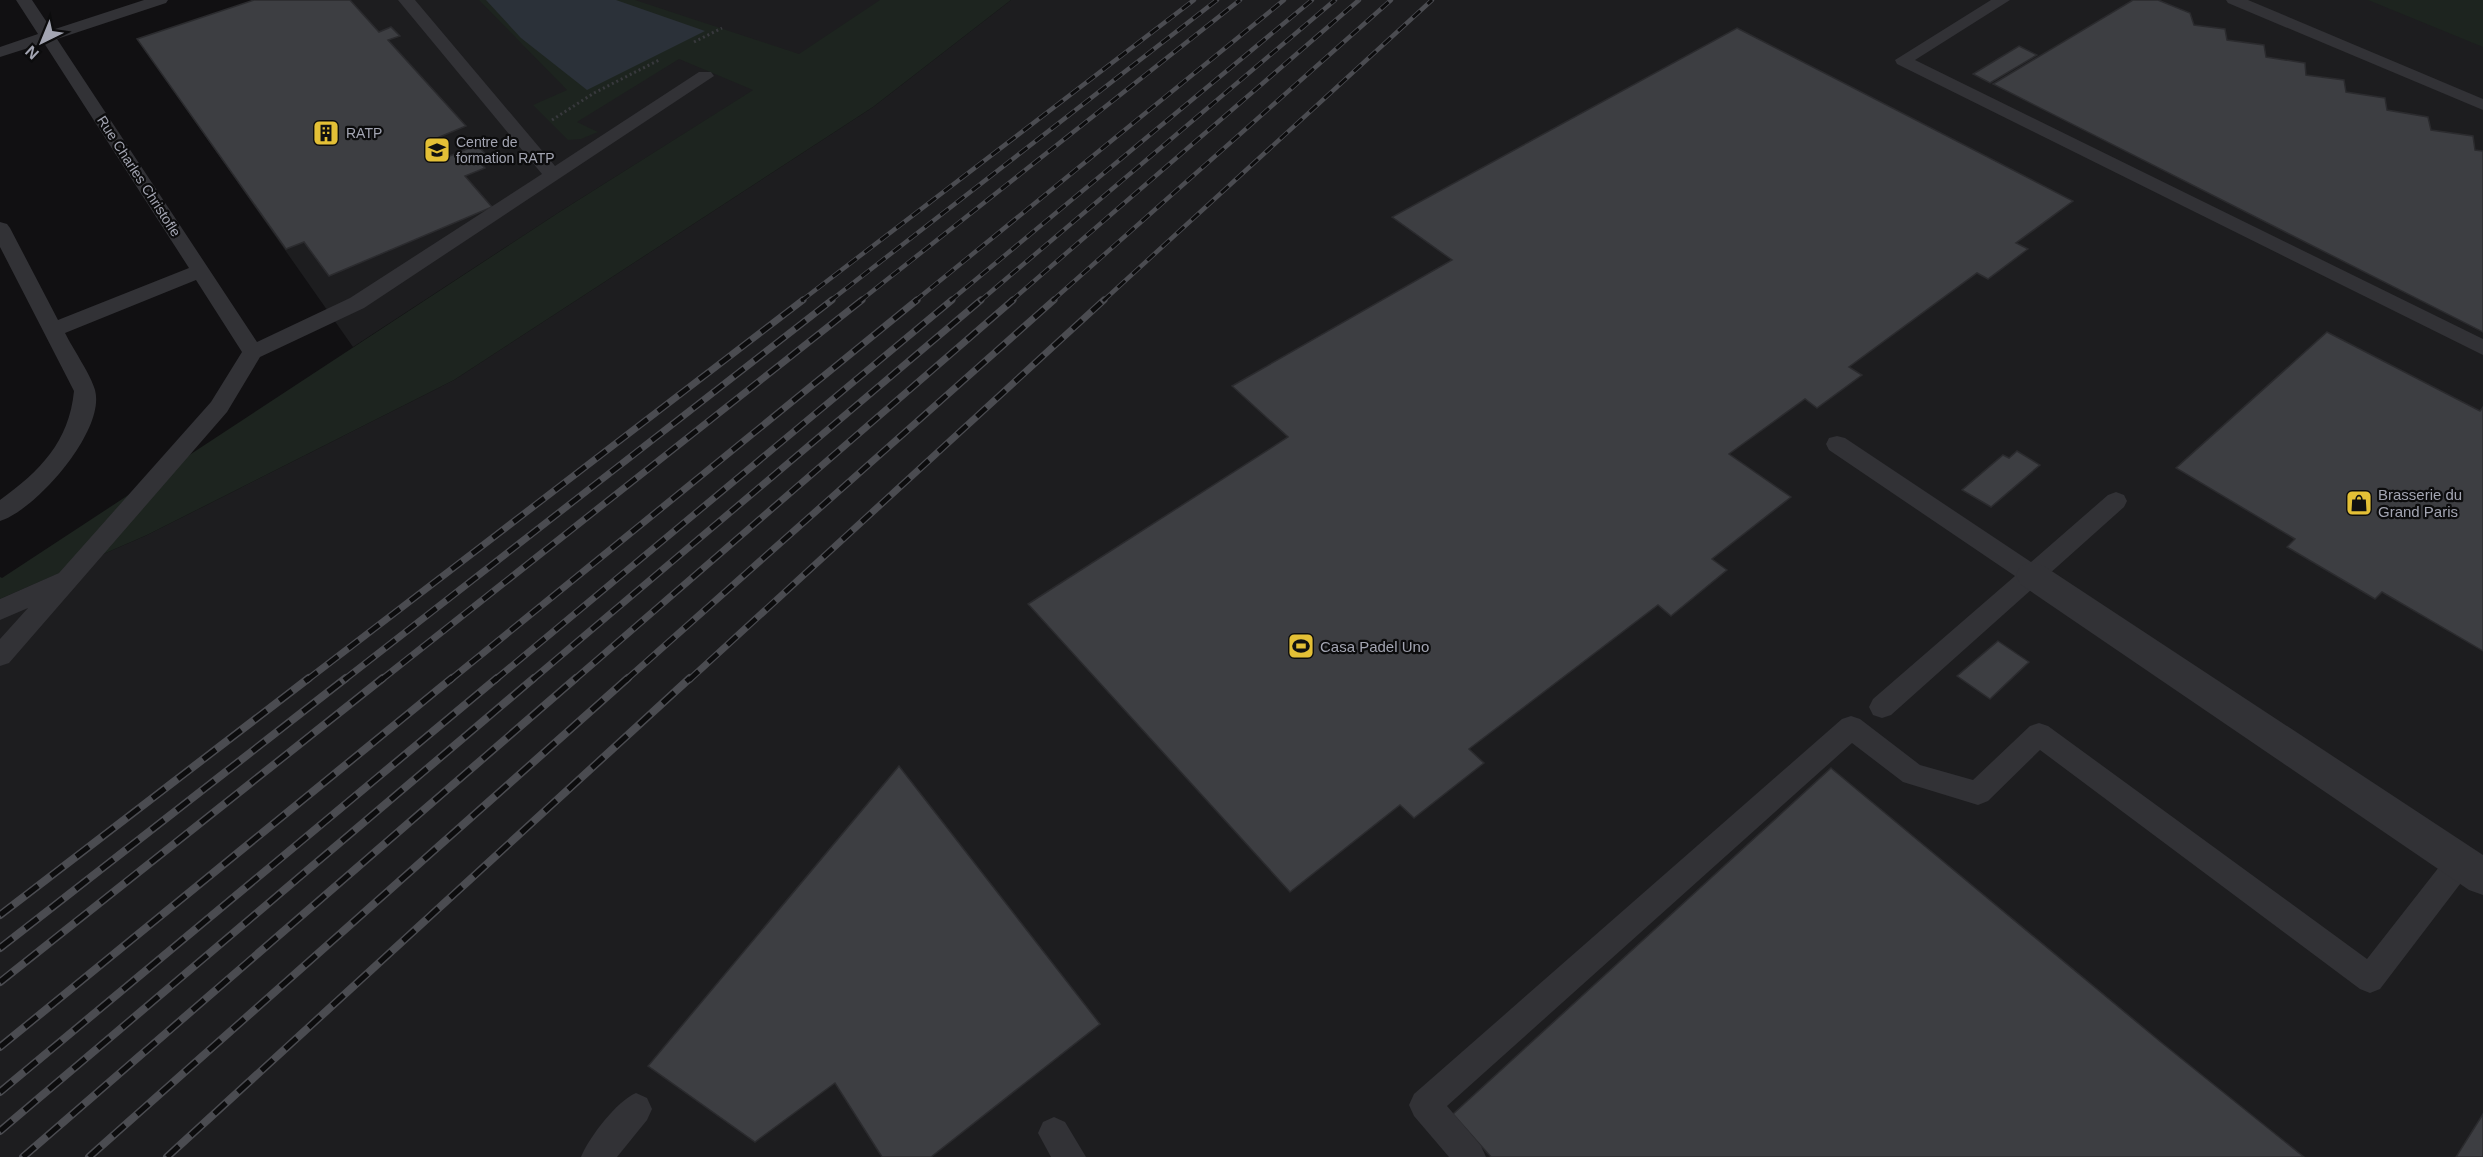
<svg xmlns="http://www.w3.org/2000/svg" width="2483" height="1157" viewBox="0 0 2483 1157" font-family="Helvetica,sans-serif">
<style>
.built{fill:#1d1d1f}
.green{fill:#1d241f}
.water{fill:#2b3139}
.building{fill:#3d3e42;stroke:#2b2b2e;stroke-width:1.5}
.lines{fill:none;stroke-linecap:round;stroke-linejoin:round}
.path{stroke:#38393d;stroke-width:3;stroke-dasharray:2 3;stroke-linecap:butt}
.service{fill:#323236;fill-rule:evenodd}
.minor{fill:#323236;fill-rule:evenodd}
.rail-far2-casing{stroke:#4b4c51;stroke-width:4.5}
.rail-far1-casing{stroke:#4b4c51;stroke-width:7}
.rail-casing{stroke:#4b4c51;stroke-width:8}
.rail-far2{stroke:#0c0c0d;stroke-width:3;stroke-dasharray:10;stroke-linecap:butt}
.rail-far1{stroke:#0c0c0d;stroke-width:4.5;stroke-dasharray:13;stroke-linecap:butt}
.rail{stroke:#0c0c0d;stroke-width:5;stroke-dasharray:16;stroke-linecap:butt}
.labels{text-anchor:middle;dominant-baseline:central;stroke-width:4.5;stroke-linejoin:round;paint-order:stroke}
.far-poi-label{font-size:14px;fill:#a3a5b2;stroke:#0c0c0d;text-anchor:start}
.far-street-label{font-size:14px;fill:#a3a5b2;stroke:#0c0c0d}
.poi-label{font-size:15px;fill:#a3a5b2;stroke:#0c0c0d;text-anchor:start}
</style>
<rect width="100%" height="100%" fill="#111012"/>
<g class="built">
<polygon points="254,0 888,0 754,90 561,211 353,347 137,39"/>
<polygon points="1011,0 2483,0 2483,1157 0,1157 0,599 147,535 454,380 873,107"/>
</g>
<g class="green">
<polygon points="479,0 635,0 799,54 880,0 1011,0 873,107 454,380 147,535 0,599 0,577 2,578 561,211 753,90 679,59 577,122 598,132 581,139 568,140 533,105 567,90"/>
<polygon points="2368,0 2483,0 2483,47"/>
</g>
<polygon class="water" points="486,0 616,0 705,31 587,90 521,38"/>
<g class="building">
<polygon points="254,0 350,0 379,32 391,27 400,36 388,40 466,126 432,140 447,157 477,145 489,158 479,162 485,168 465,176 492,207 329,276 304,242 286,249 137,39"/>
<polygon points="2133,0 2158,0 2190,13 2194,25 2225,29 2227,40 2264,45 2266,57 2305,63 2306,75 2344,80 2346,92 2385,98 2387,110 2428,117 2431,130 2473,136 2475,150 2483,151 2483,332 1993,84"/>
<polygon points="1737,28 2073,201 2016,243 2028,249 1988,279 1977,273 1849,367 1862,375 1817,408 1805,399 1729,454 1791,497 1712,559 1727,570 1671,616 1658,605 1469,749 1484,763 1414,818 1400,805 1290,892 1028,604 1288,437 1232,386 1452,260 1392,217"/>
<polygon points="2019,46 2037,55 1990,83 1973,74"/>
<polygon points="2327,332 2480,411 2483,407 2483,651 2382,592 2375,599 2287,547 2295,539 2176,468"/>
<polygon points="2017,451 2040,465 1991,507 1962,490 2003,455 2009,458"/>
<polygon points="1998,641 2029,662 1990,699 1957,676"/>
<polygon points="899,766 1100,1024 931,1157 882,1157 835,1083 755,1142 648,1066"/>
<polygon points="1831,768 2162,1043 2304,1157 1491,1157 1453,1114"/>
<polygon points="2483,1114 2483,1157 2456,1157"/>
</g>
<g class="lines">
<g class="path">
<polyline points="694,42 722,28"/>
<polyline points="552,120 594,93 661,59"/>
</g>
<g class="service">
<path d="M16 0H32L52 30 144 0H168L166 3 57 39 257 342 350 298 542 174 398 0H415L555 166 699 72H711L714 76 364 308 260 357 227 412 9 663 0 666V639L28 608 0 620V599L59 573 211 402 242 352 196 280 65 333C73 349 91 375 95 390 106 430 36 510 0 521V500C40 471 69 442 74 391L0 247V222L7 224 10 228 58 320 189 268 44 43 0 57V47L38 34Z"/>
<polygon points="1991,0 2010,0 1915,60 2483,339 2483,355 1897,64 1895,60"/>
<polygon points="2226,0 2248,0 2483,99 2483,110 2228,3"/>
<polygon points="1837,436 1845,438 2031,562 2108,495 2116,492 2124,495 2127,501 2124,507 1891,715 1882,718 1873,715 1869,707 1873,699 2015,576 1829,450 1826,444 1829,438"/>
<polygon points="1851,716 1860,719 1920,765 1973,780 2030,726 2039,723 2048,726 2367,959 2450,853 2460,849 2470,853 2474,862 2470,871 2380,989 2370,993 2360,989 2040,750 1988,801 1978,805 1903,782 1852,743 1447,1106 1481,1146 1486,1157 1449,1157 1414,1116 1409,1105 1414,1094 1842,719"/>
<path d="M636 1093 647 1098 652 1109 647 1120 617 1157H581C589 1137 617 1101 636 1093Z"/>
<polygon points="1054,1117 1065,1122 1086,1157 1051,1157 1038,1133 1043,1122"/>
</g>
<polygon class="minor" points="2032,562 2044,566 2483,855 2483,895 2469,890 2020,584 2016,575 2020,566"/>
<defs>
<g id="rail-far2">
<polyline points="801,301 1194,0"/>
<polyline points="830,301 1217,0"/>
<polyline points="860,301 1240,0"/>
<polyline points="915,301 1284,0"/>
<polyline points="950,301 1312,0"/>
<polyline points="980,301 1335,0"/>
<polyline points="1011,301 1359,0"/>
<polyline points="1052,301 1391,0"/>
<polyline points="1103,301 1432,0"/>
</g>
<g id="rail-far1">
<polyline points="307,680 803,300"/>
<polyline points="344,680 832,300"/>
<polyline points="381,680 862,300"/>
<polyline points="450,680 917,300"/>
<polyline points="495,680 952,300"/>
<polyline points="532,680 981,300"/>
<polyline points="574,680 1013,300"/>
<polyline points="626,680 1054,300"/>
<polyline points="689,680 1104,300"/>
</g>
<g id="rail">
<polyline points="0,915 309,678"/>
<polyline points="0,948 346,678"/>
<polyline points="0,982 383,678"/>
<polyline points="0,1047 452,678"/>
<polyline points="0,1092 497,678"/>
<polyline points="0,1131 534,678"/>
<polyline points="23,1157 576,678"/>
<polyline points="89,1157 628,678"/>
<polyline points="167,1157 690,678"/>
</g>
</defs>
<use href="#rail-far2" class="rail-far2-casing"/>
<use href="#rail-far1" class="rail-far1-casing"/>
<use href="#rail" class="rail-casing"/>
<use href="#rail-far2" class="rail-far2"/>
<use href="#rail-far1" class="rail-far1"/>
<use href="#rail" class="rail"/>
</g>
<defs>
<symbol id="building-square" viewBox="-11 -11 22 22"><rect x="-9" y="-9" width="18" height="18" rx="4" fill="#e4c036" stroke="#0c0c0d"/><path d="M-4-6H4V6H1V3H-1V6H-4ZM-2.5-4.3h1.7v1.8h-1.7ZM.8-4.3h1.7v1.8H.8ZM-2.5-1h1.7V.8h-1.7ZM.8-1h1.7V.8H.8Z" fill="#111"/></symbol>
<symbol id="school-square" viewBox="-11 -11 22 22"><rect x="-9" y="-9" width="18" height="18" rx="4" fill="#e4c036" stroke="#0c0c0d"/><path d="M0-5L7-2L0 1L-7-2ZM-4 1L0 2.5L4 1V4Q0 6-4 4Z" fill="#111"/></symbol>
<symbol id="shop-square" viewBox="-11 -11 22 22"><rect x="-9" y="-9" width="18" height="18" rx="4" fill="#e4c036" stroke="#0c0c0d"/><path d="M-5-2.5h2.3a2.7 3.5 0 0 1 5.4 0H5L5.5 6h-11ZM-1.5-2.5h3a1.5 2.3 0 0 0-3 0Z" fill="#111"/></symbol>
<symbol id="stadium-square" viewBox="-11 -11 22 22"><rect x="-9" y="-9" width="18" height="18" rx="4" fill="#e4c036" stroke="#0c0c0d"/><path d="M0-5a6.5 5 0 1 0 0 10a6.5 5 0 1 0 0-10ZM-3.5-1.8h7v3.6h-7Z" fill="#111"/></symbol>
</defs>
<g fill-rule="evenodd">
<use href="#building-square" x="311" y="118" width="30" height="30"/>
<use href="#school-square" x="422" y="135" width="30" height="30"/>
<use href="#shop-square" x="2344" y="488" width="30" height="30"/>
<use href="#stadium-square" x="1286" y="631" width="30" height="30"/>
</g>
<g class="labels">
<g class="far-poi-label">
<text x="346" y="133">RATP</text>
<text x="456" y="142">Centre de<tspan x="456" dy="16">formation RATP</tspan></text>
</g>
<g class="far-street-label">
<text transform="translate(139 176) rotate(57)">Rue Charles Christofle</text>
</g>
<g class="poi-label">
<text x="2378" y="494">Brasserie du<tspan x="2378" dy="17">Grand Paris</tspan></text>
<text x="1320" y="646">Casa Padel Uno</text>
</g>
</g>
<g transform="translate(42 42) rotate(223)" stroke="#0c0c0d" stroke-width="4.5" paint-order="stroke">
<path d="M0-4.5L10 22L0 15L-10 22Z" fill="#a3a5b2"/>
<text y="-9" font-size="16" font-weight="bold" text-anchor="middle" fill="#a3a5b2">N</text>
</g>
</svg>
